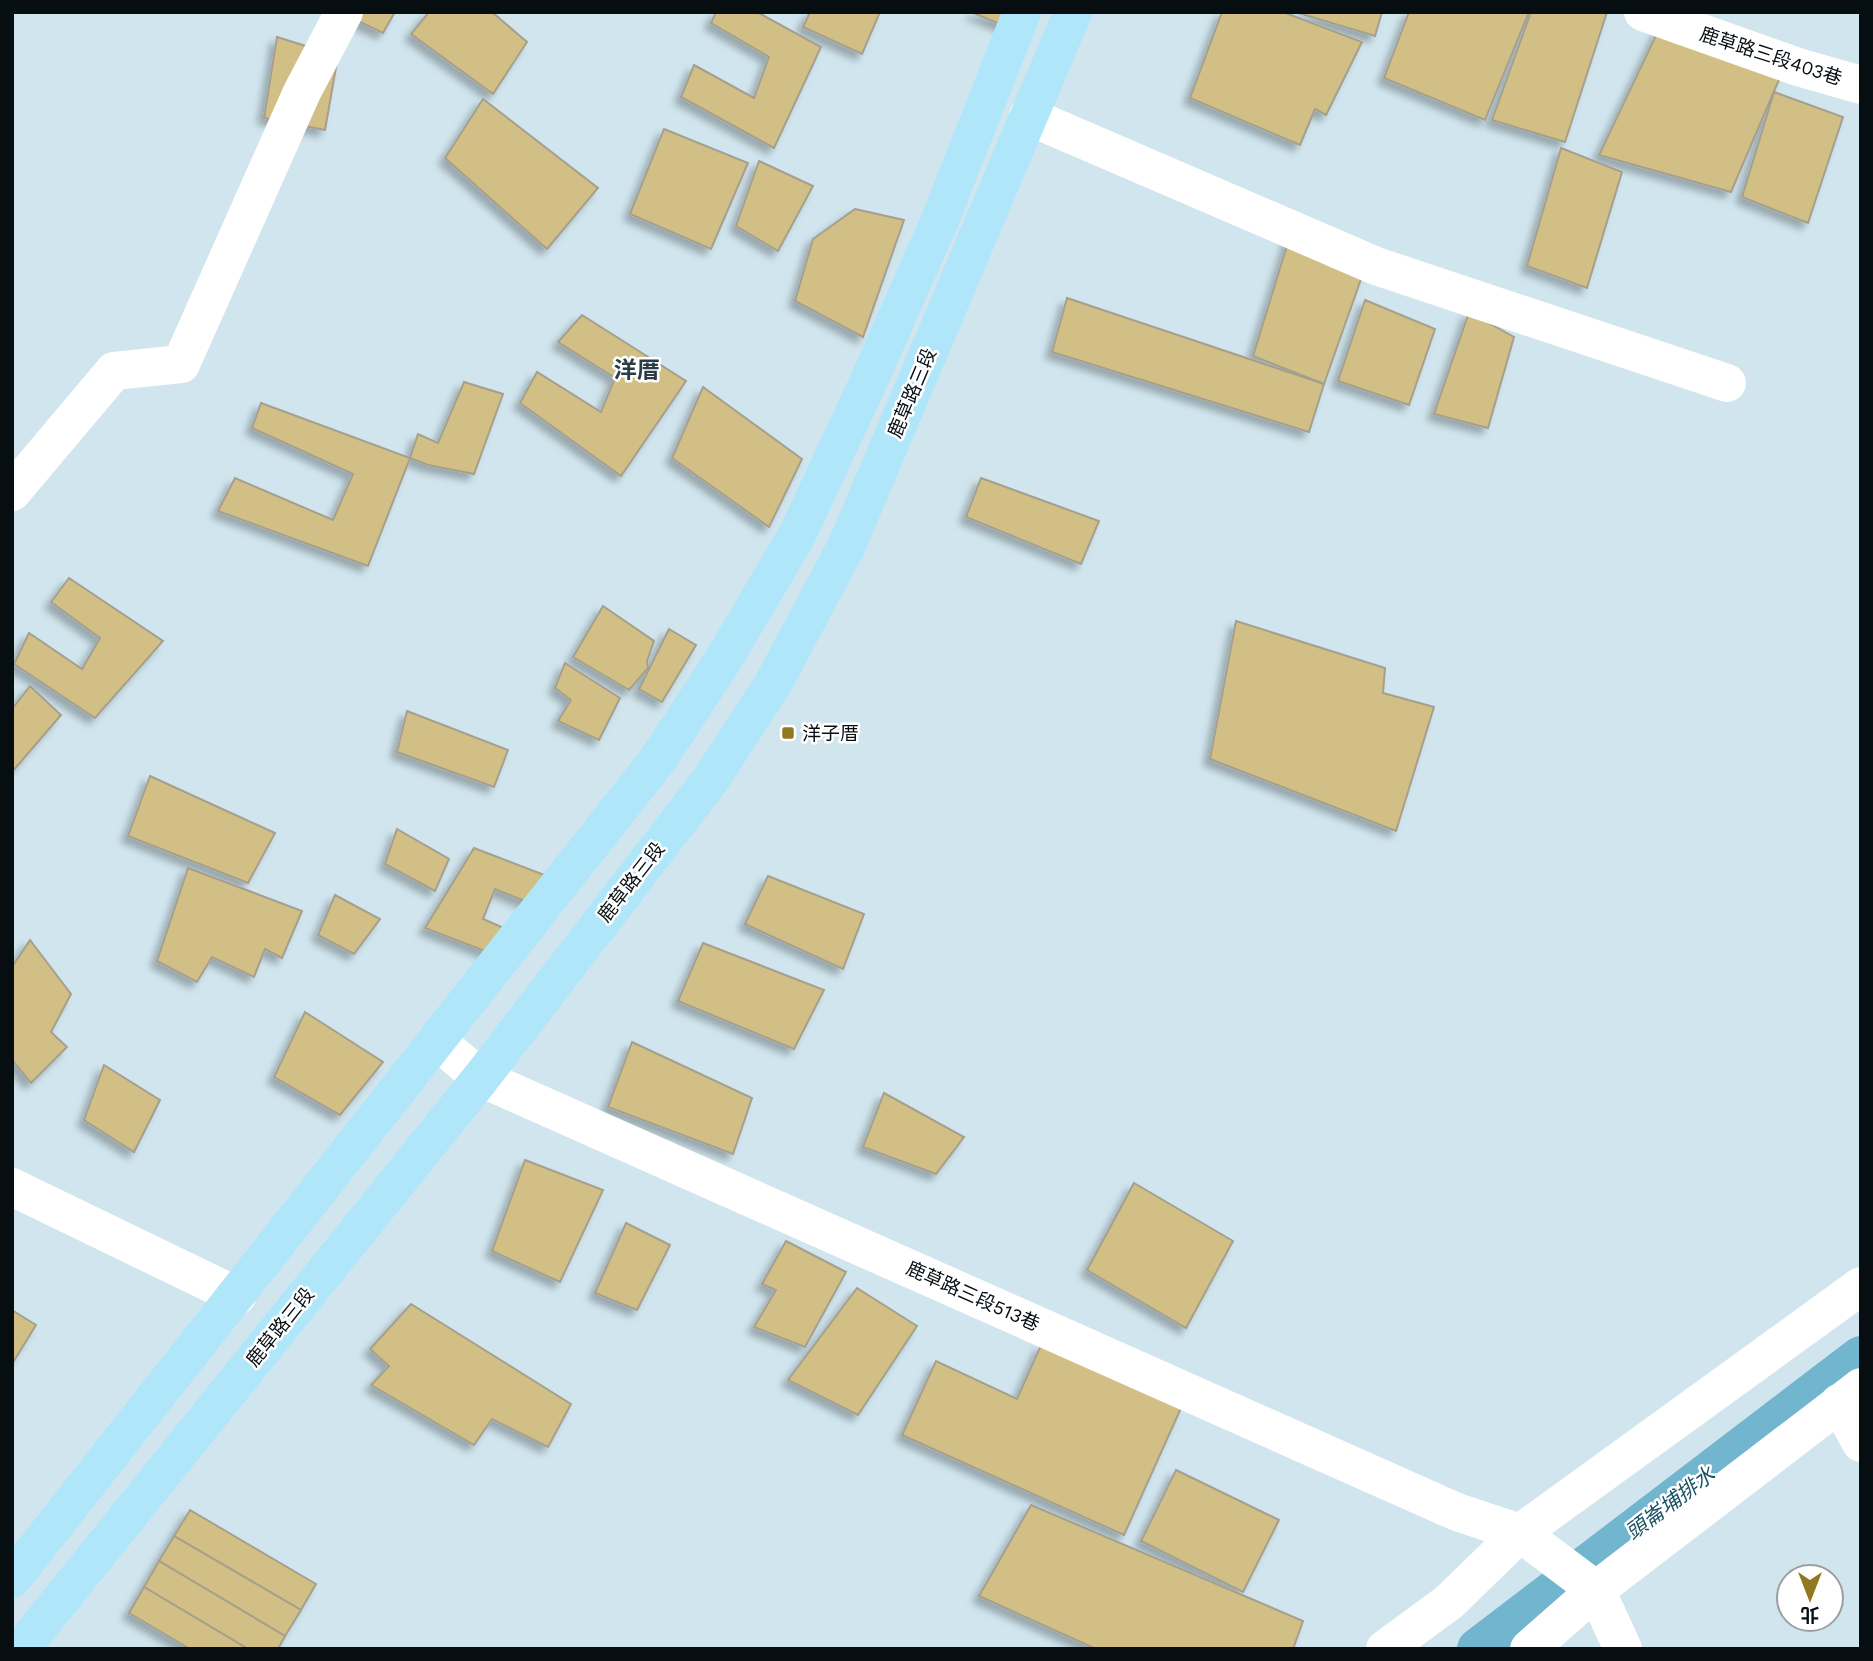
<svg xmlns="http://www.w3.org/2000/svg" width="1873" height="1661" viewBox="0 0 1873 1661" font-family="'Work Sans','Noto Sans TC',sans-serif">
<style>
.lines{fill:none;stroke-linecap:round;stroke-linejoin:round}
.canal{stroke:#71b5cf;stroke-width:42}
.building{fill:#d1bf85;stroke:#a59f8e;stroke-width:2;filter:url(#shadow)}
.minor{stroke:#fff;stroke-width:38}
.major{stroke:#afe6fa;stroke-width:38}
.poi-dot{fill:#927920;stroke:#fff;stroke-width:2.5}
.labels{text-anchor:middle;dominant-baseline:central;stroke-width:5;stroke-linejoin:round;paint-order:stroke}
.street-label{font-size:19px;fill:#070e11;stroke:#fff}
.poi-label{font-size:19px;fill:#070e11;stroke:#fff;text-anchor:start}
.water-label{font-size:21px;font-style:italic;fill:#1a5264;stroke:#fff}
.quarter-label{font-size:23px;font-weight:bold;fill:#2b3d44;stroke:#fff}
</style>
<defs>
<filter id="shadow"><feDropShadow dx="-6" dy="6" stdDeviation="3.5" flood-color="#0004"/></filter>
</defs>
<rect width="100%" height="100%" fill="#d0e5ee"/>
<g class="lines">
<polyline class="canal" points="1478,1649 1861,1357"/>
</g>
<g class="building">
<polygon points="339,12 395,12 383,33"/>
<polygon points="429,12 492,12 527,42 493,94 411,34"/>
<polygon points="716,12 757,12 821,47 774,148 681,97 694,65 754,98 769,57 711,23"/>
<polygon points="810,12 880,12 862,54 803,27"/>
<polygon points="971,12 1011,12 1007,27"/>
<polygon points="1222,12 1283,12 1362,42 1326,115 1315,109 1300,145 1190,98"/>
<polygon points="1295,12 1382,12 1375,36"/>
<polygon points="1409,12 1529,12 1485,120 1384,78"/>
<polygon points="1531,12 1607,12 1565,142 1492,120"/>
<polygon points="1659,29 1781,75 1731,192 1599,155"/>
<polygon points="277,37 338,56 325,130 264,118"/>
<polygon points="1774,92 1843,117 1808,223 1742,197"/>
<polygon points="483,99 598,188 547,249 445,158"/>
<polygon points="664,129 748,163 711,249 630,214"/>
<polygon points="1561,148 1622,172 1587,288 1527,266"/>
<polygon points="759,161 813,186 778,251 736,226"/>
<polygon points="855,209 904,220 863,337 795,301 813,239"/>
<polygon points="1292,229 1367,262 1324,384 1253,356"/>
<polygon points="1067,298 1324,384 1309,432 1052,352"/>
<polygon points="1365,300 1435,329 1409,405 1338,381"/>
<polygon points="1469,312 1514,337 1488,428 1434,414"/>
<polygon points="582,315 686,381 621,476 520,403 537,372 601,412 615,378 558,342"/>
<polygon points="464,382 503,394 474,474 428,465 410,458 418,434 438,443"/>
<polygon points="703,387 802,459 769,527 672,458"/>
<polygon points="261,403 410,458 368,566 218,511 235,478 333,520 353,474 252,428"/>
<polygon points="981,478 1099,521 1081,564 966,517"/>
<polygon points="69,578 163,641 95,718 14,664 29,633 82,669 100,638 51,602"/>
<polygon points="603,606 654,641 647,661 648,668 629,690 573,657"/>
<polygon points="1236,621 1385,668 1383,693 1434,707 1396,831 1210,759"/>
<polygon points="669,629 696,645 662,702 639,689"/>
<polygon points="565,663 620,698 599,740 558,721 571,700 555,688"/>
<polygon points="30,686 61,715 12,772 12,709"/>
<polygon points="407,711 508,750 494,787 397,752"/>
<polygon points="150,776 275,833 248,883 128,836"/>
<polygon points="397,829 449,859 435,891 385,864"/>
<polygon points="474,848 565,883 544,909 495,889 483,919 524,937 508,960 425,928"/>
<polygon points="188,868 302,911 282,958 265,949 254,977 212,957 197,982 157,961"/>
<polygon points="768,876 864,914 843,969 745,924"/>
<polygon points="335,895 380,919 354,954 318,935"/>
<polygon points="30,940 71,994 51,1032 67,1047 31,1083 12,1060 12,967"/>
<polygon points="703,943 824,990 794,1049 678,1001"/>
<polygon points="305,1012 383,1062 340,1115 274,1077"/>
<polygon points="632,1042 752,1098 733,1154 608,1107"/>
<polygon points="104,1065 160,1100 134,1152 84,1120"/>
<polygon points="884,1093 964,1137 936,1174 863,1147"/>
<polygon points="525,1160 603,1190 560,1282 492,1251"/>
<polygon points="1134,1183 1233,1241 1186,1328 1087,1270"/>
<polygon points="626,1223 670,1245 637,1310 595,1293"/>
<polygon points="786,1241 846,1272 805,1347 754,1327 776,1290 762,1284"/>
<polygon points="857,1288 917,1326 858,1415 788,1380"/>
<polygon points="411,1304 571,1404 548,1447 492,1419 474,1445 371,1385 389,1366 370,1349"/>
<polygon points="12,1310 36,1325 12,1364"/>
<polygon points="1041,1345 1181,1408 1124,1535 902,1435 936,1361 1017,1399"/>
<polygon points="1176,1470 1279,1520 1243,1592 1141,1541"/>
<polygon points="1031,1505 1303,1621 1293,1649 1096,1649 979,1596"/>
<polygon points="190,1510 316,1584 301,1610 174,1536"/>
<polygon points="174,1536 301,1610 285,1636 159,1561"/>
<polygon points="159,1561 285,1636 278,1649 248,1649 144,1587"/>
<polygon points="144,1587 248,1649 190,1649 129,1613"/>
</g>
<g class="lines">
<g class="minor">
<polyline points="1643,12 1798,67 1861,85"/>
<polyline points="1028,116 1376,266 1727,383"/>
<polyline points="12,492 114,371 181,364 302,92 344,12"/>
<polyline points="437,1041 481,1078 1457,1512 1520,1533 1596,1590 1623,1649"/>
<polyline points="12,1187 237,1296"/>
<polyline points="1839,1403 1861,1443"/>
<polyline points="1385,1649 1449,1602 1520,1533 1861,1286"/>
<polyline points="1529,1649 1596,1590 1861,1387"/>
</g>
<g class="major">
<polyline points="12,1579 659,758 725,657 797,535 866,387 940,220 1022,12"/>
<polyline points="21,1649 481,1078 711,779 774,682 847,545 1073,12"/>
</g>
</g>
<rect class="poi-dot" x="781" y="726" width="14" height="14" rx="3.5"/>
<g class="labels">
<g class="street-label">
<text transform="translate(1771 56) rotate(18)">鹿草路三段403巷</text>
<text transform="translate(912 393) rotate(-67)">鹿草路三段</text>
<text transform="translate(631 882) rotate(-52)">鹿草路三段</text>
<text transform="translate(973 1296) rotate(24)">鹿草路三段513巷</text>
<text transform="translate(280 1327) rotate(-51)">鹿草路三段</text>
</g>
<g class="poi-label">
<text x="802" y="733">洋子厝</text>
</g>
<g class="water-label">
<text transform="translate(1670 1503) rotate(-37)">頭崙埔排水</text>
</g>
<g class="quarter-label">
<text x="637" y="370">洋厝</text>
</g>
</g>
<rect width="1873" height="1661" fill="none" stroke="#070e11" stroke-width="28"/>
<g transform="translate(1810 1598) rotate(180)"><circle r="33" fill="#ffffff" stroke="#9c9fa0" stroke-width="2"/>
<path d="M0-5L12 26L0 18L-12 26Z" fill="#927920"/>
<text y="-10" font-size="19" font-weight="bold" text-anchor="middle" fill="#070e11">北</text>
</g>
</svg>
